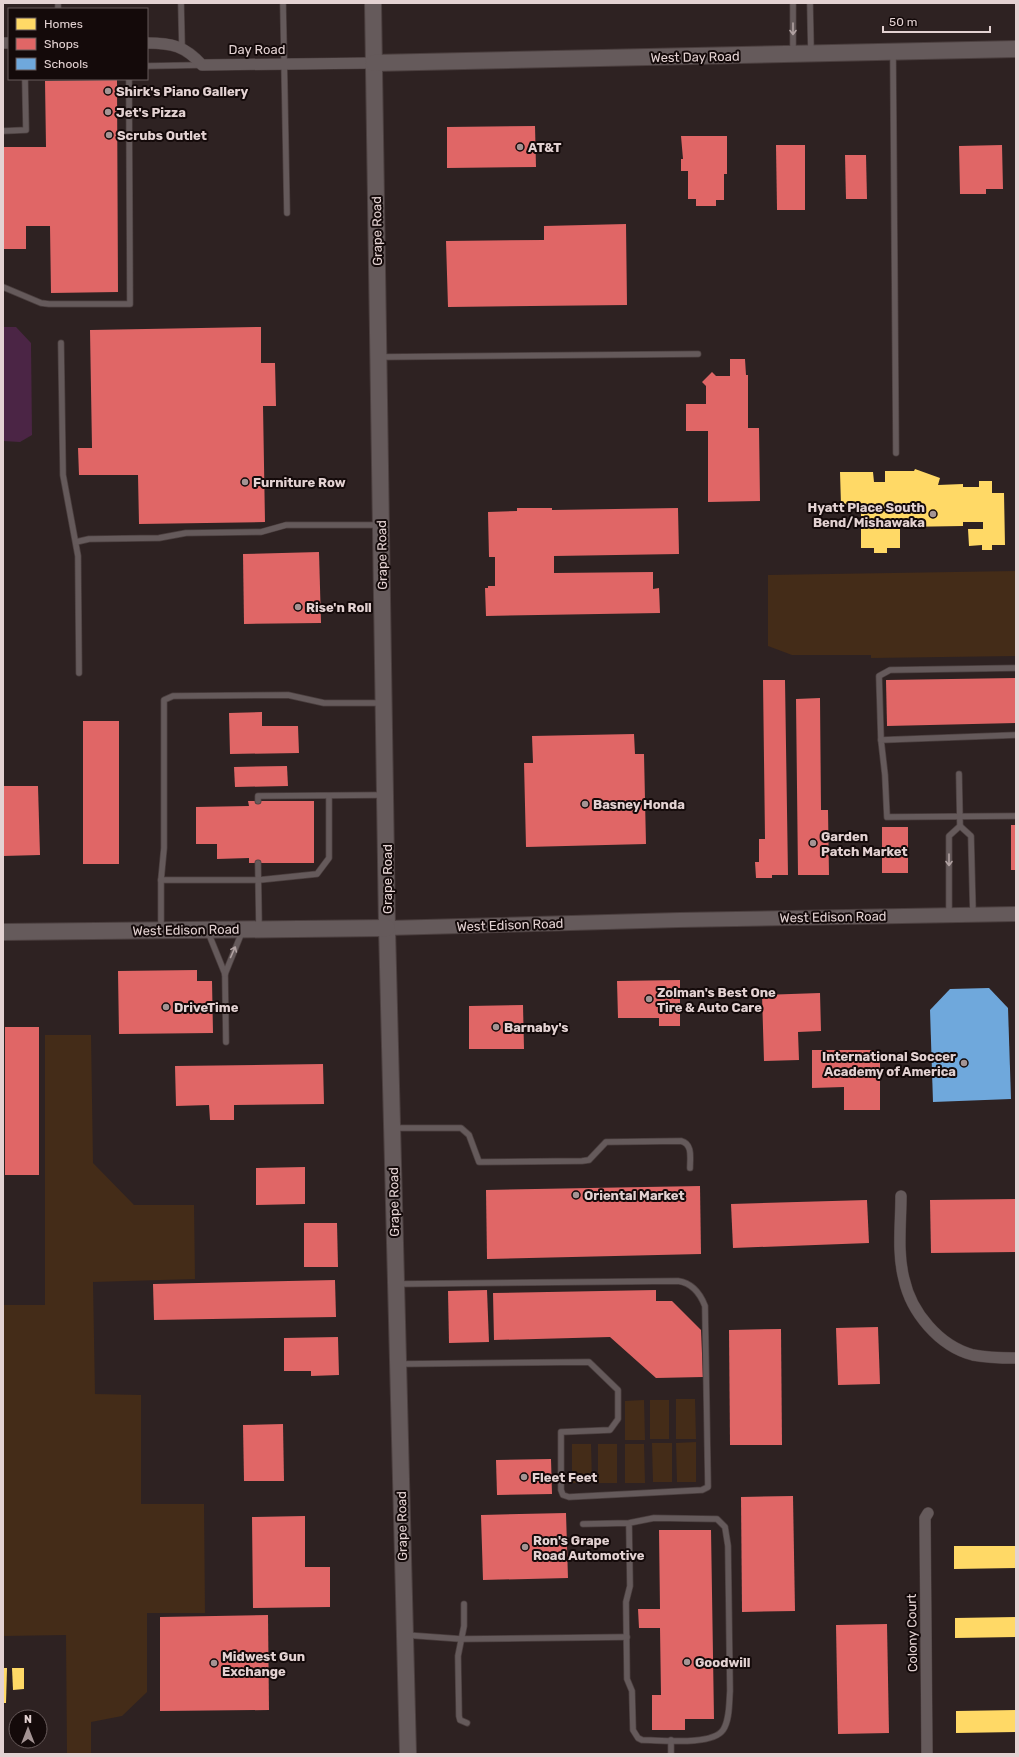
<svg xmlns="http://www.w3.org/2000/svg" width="1019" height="1757" viewBox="0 0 1019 1757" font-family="Rubik,sans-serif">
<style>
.green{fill:#442c18}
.water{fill:#4b2545}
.homes{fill:#ffd966}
.shops{fill:#e06666}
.schools{fill:#6fa8dc}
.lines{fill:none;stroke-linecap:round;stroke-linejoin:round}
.service-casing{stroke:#4b3f3f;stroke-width:7}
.minor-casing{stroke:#4b3f3f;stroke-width:12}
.tertiary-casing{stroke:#4b3f3f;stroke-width:16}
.secondary-casing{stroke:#4b3f3f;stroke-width:18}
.service{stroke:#655a5b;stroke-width:5.5}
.minor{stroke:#655a5b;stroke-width:11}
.tertiary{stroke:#655a5b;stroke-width:14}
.secondary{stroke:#655a5b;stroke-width:16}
.oneway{stroke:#b1a2a2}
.poi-dot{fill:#a49494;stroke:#140a0a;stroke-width:1.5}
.labels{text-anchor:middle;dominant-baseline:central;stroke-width:4;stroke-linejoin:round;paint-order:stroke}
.street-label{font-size:13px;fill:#e3d2d2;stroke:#140a0a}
.poi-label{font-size:13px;font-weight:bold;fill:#e3d2d2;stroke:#140a0a;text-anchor:start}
</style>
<rect width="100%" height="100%" fill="#2e2222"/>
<g class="green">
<polygon points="1016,571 1016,656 871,658 871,655 792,655 768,646 768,575"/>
<polygon points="45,1035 91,1035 93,1163 134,1205 194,1205 195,1279 93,1282 95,1394 141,1395 141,1504 204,1504 205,1613 147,1613 147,1692 122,1716 91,1722 91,1754 67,1754 66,1635 3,1636 3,1305 45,1305"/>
<polygon points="676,1399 695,1399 696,1439 676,1439"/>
<polygon points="644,1400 645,1440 625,1440 625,1401"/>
<rect x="650" y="1400" width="19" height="39"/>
<polygon points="696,1442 696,1482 677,1482 676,1443"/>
<polygon points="652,1443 672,1443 672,1482 653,1482"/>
<polygon points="572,1444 591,1444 592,1483 572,1483"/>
<rect x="598" y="1444" width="19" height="39"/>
<polygon points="625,1444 644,1444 645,1483 625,1483"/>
</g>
<polygon class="water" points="3,327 16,327 31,343 32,435 20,442 3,441"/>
<g class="homes">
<polygon points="915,469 940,478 938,485 963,484 963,487 979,487 979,481 992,481 992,493 1004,493 1005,545 992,545 992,550 982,550 982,545 969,546 968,529 983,529 983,522 963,522 963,526 903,527 903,524 884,524 884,529 900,529 900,548 887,548 887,553 874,553 874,548 861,548 861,505 841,505 840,472 873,472 874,482 885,482 885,471 914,471"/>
<polygon points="954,1546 1016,1546 1016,1568 954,1569"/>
<polygon points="1016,1617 1016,1637 955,1638 955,1618"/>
<polygon points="3,1668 7,1668 6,1703 3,1703"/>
<polygon points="12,1668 24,1668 24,1689 13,1690"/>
<polygon points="1016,1710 1016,1732 956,1733 956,1711"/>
</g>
<g class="shops">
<polygon points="117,80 118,292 51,293 50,226 26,226 26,249 3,249 3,147 46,147 45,81"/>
<polygon points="535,126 536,167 447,168 447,127"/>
<polygon points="681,136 727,136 727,174 724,174 724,200 716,200 716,206 696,206 696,199 688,199 688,171 681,171 681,159 683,159"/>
<polygon points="776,145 805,145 805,210 777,210"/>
<polygon points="1002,145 1003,189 986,189 986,194 960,194 959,146"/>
<polygon points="845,155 866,155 867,199 846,199"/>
<polygon points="626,224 627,305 448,307 446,241 544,240 544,226"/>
<polygon points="261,327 261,363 275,363 276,406 263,406 265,522 139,524 138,475 79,475 78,448 92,448 90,330"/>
<polygon points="730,359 745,359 746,375 748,375 748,428 759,428 760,501 708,502 708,431 686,431 686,404 706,404 706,386 702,382 712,372 716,376 730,376"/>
<polygon points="517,508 552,508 552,510 678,508 679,554 554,556 554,573 653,572 653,589 659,588 660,613 486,616 485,588 488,588 488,586 495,586 495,557 489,557 488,512 517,511"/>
<polygon points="319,552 321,623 244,624 243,554"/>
<polygon points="1016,678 1016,723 887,726 886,680"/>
<polygon points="763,680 785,680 788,875 772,875 772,878 756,878 755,862 759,862 759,839 765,839"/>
<polygon points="820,698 821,810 828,810 829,875 798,875 796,699"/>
<polygon points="262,712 262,726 298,726 299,753 230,754 229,713"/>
<rect x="83" y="721" width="36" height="143"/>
<polygon points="634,734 635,754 644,754 646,844 526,847 524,763 533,763 532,736"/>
<polygon points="287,766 288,786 235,787 234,767"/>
<polygon points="3,786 38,786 40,855 3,856"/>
<polygon points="248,801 314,801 314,863 249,863 249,858 217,859 217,844 196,844 196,807 249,806"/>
<rect x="1011" y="825" width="5" height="45"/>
<rect x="882" y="827" width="26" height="46"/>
<polygon points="197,970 197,981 212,981 213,1033 119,1034 118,971"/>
<polygon points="680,980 680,1026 659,1026 659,1018 618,1018 617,981"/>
<polygon points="820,993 821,1031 798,1032 799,1060 764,1061 762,995"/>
<polygon points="523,1005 524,1049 469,1049 469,1006"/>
<rect x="5" y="1027" width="34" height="148"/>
<polygon points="812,1050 880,1050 880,1110 844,1110 844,1087 812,1088"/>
<polygon points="323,1064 324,1104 234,1105 234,1120 210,1120 209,1105 176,1106 175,1066"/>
<polygon points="305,1167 305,1204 256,1205 256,1168"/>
<polygon points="700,1186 701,1254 487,1259 486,1190"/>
<polygon points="1016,1199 1016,1252 931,1253 930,1200"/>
<polygon points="867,1200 869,1243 733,1248 731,1204"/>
<polygon points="304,1223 337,1223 338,1267 304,1267"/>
<polygon points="335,1280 336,1317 154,1320 153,1284"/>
<polygon points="487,1290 489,1342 449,1343 448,1291"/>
<polygon points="656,1290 656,1301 672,1301 701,1330 703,1377 656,1378 610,1337 494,1340 493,1293"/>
<polygon points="878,1327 880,1384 838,1385 836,1328"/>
<polygon points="781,1329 782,1445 730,1445 729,1330"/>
<polygon points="338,1337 339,1375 311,1376 311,1371 284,1371 284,1338"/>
<polygon points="283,1424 284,1481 244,1481 243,1425"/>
<polygon points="551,1459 552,1494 497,1495 496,1460"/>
<polygon points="793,1496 795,1611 742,1612 741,1497"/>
<polygon points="566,1513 568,1578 483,1580 481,1515"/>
<polygon points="305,1516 305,1567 330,1567 330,1607 253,1608 252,1517"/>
<polygon points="659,1530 711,1530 714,1719 685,1719 685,1730 652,1730 652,1695 661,1695 660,1628 639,1628 638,1609 660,1609"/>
<polygon points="268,1615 269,1710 160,1711 160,1617"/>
<polygon points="887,1624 889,1733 838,1734 836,1625"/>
</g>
<polygon class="schools" points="989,988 1008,1008 1011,1099 933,1102 930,1010 950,989"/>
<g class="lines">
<defs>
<g id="service">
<polyline points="58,3 58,9"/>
<polyline points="181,3 182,48"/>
<polyline points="283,3 287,213"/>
<polyline points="793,3 793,53"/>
<polyline points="810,3 811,53"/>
<polyline points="893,53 896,453"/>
<polyline points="147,66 202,65"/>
<polyline points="3,131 26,130 25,79"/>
<polyline points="3,287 41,303 49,304 130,304 129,79"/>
<polyline points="61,343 63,475 78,556 79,673"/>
<polyline points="379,357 698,354"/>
<polyline points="76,542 89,539 159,538 186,533 261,532 286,525 380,525"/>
<polyline points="1016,735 881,740 885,775 887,817 1016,816"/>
<polyline points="881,740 879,676 890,670 1016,668"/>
<polyline points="258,801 258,796 383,795"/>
<polyline points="960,826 971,836 973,915"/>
<polyline points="258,863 259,927"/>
<polyline points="161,880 259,880 317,874 329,858 329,796"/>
<polyline points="949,915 949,836 960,826 959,774"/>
<polyline points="161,929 161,880 164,848 164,700 173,696 288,695 324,703 383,703"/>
<polyline points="208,932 225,974 226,1042"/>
<polyline points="225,974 242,932"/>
<path d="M393 1128H461L469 1135 479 1162 582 1161 589 1160 606 1142 681 1141C693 1144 690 1158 690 1168"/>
<path d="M397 1284 678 1281C692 1283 700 1293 705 1306L708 1487 702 1490 569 1497 563 1495 561 1490V1432L610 1430 618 1419V1390L589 1362 399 1364"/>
<path d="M583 1524 629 1523 654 1518 717 1519 725 1527 728 1546 730 1691C729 1702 730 1720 723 1730 712 1746 661 1740 642 1740L638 1738 633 1730 632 1691 627 1679 626 1602 630 1586 629 1523"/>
<polyline points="464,1604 464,1626 458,1656 459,1716 460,1720 467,1723"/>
<polyline points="406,1635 461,1639 627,1637"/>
<polyline points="671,1740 671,1754"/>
</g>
<g id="minor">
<polyline points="3,43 9,43"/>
<path d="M147 43C172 43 185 46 202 65L374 63"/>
<path d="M901 1196C901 1223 897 1253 904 1279 911 1312 939 1346 973 1355 988 1358 1001 1358 1016 1358"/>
<polyline points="927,1754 925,1518 928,1513"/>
</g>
<polyline id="tertiary" points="387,928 679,920 1016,914"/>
<g id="secondary">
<polyline points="373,3 387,928 408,1754"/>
<polyline points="374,63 1016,49"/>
<polyline points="3,932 387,928"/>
</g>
</defs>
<use href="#service" class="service-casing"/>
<use href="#minor" class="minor-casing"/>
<use href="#tertiary" class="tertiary-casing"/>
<use href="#secondary" class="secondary-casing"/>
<use href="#service" class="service"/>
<use href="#minor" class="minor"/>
<use href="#tertiary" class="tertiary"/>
<use href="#secondary" class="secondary"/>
</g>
<defs><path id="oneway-shaft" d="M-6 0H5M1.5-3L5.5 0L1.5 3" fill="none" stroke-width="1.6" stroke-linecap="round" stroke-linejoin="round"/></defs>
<g class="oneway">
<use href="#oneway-shaft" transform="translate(793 29) rotate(90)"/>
<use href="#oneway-shaft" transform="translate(949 860) rotate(90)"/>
<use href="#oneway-shaft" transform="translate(233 952) rotate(-66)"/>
</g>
<g class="poi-dot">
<circle cx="108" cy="91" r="4"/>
<circle cx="108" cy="112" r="4"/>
<circle cx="109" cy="135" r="4"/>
<circle cx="520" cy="147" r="4"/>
<circle cx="245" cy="482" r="4"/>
<circle cx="933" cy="514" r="4"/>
<circle cx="298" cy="607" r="4"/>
<circle cx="585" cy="804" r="4"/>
<circle cx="813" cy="843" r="4"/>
<circle cx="649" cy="999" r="4"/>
<circle cx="166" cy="1007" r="4"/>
<circle cx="496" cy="1027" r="4"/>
<circle cx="964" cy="1063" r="4"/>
<circle cx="576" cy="1195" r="4"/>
<circle cx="524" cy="1477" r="4"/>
<circle cx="525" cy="1547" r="4"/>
<circle cx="687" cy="1662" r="4"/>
<circle cx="214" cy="1663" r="4"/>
</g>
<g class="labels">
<g class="street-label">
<text x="257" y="49">Day Road</text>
<text transform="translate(695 57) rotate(-1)">West Day Road</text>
<text transform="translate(377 231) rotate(-91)">Grape Road</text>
<text transform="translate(382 555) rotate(-91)">Grape Road</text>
<text transform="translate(387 879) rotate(-90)">Grape Road</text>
<text transform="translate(833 917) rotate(-1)">West Edison Road</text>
<text transform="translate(510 925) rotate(-2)">West Edison Road</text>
<text transform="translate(186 930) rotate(-1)">West Edison Road</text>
<text transform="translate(394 1202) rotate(-91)">Grape Road</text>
<text transform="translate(402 1526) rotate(-91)">Grape Road</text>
<text transform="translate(912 1633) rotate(-91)">Colony Court</text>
</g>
<g class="poi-label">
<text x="116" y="91">Shirk's Piano Gallery</text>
<text x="116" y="112">Jet's Pizza</text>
<text x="117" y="135">Scrubs Outlet</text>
<text x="528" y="147">AT&amp;T</text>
<text x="253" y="482">Furniture Row</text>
<text x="925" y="507" text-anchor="end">Hyatt Place South<tspan x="925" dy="15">Bend/Mishawaka</tspan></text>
<text x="306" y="607">Rise'n Roll</text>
<text x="593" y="804">Basney Honda</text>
<text x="821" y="836">Garden<tspan x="821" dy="15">Patch Market</tspan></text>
<text x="657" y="992">Zolman's Best One<tspan x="657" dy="15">Tire &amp; Auto Care</tspan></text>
<text x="174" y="1007">DriveTime</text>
<text x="504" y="1027">Barnaby's</text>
<text x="956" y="1056" text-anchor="end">International Soccer<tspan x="956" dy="15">Academy of America</tspan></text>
<text x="584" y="1195">Oriental Market</text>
<text x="532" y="1477">Fleet Feet</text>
<text x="533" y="1540">Ron's Grape<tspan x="533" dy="15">Road Automotive</tspan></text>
<text x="222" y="1656">Midwest Gun<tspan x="222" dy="15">Exchange</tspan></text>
<text x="695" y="1662">Goodwill</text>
</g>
</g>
<rect width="1019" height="1757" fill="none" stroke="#e3d2d2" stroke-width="8"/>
<rect x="8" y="8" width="140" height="72" fill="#140a0a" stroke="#675a5a"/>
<rect x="16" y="18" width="20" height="12" fill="#ffd966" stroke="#675a5a"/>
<text x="44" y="28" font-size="12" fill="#e3d2d2">Homes</text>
<rect x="16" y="38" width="20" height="12" fill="#e06666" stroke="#675a5a"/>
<text x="44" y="48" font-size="12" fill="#e3d2d2">Shops</text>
<rect x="16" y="58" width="20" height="12" fill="#6fa8dc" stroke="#675a5a"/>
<text x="44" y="68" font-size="12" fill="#e3d2d2">Schools</text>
<g transform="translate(28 1729)"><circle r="19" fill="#140a0a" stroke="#675a5a"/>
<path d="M0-3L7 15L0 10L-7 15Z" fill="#a49494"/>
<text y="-6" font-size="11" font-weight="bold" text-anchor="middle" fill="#e3d2d2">N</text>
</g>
<path d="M883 26v6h107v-6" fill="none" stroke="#e3d2d2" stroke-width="2"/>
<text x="889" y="26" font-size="12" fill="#e3d2d2" stroke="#140a0a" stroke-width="3" paint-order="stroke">50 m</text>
</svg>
